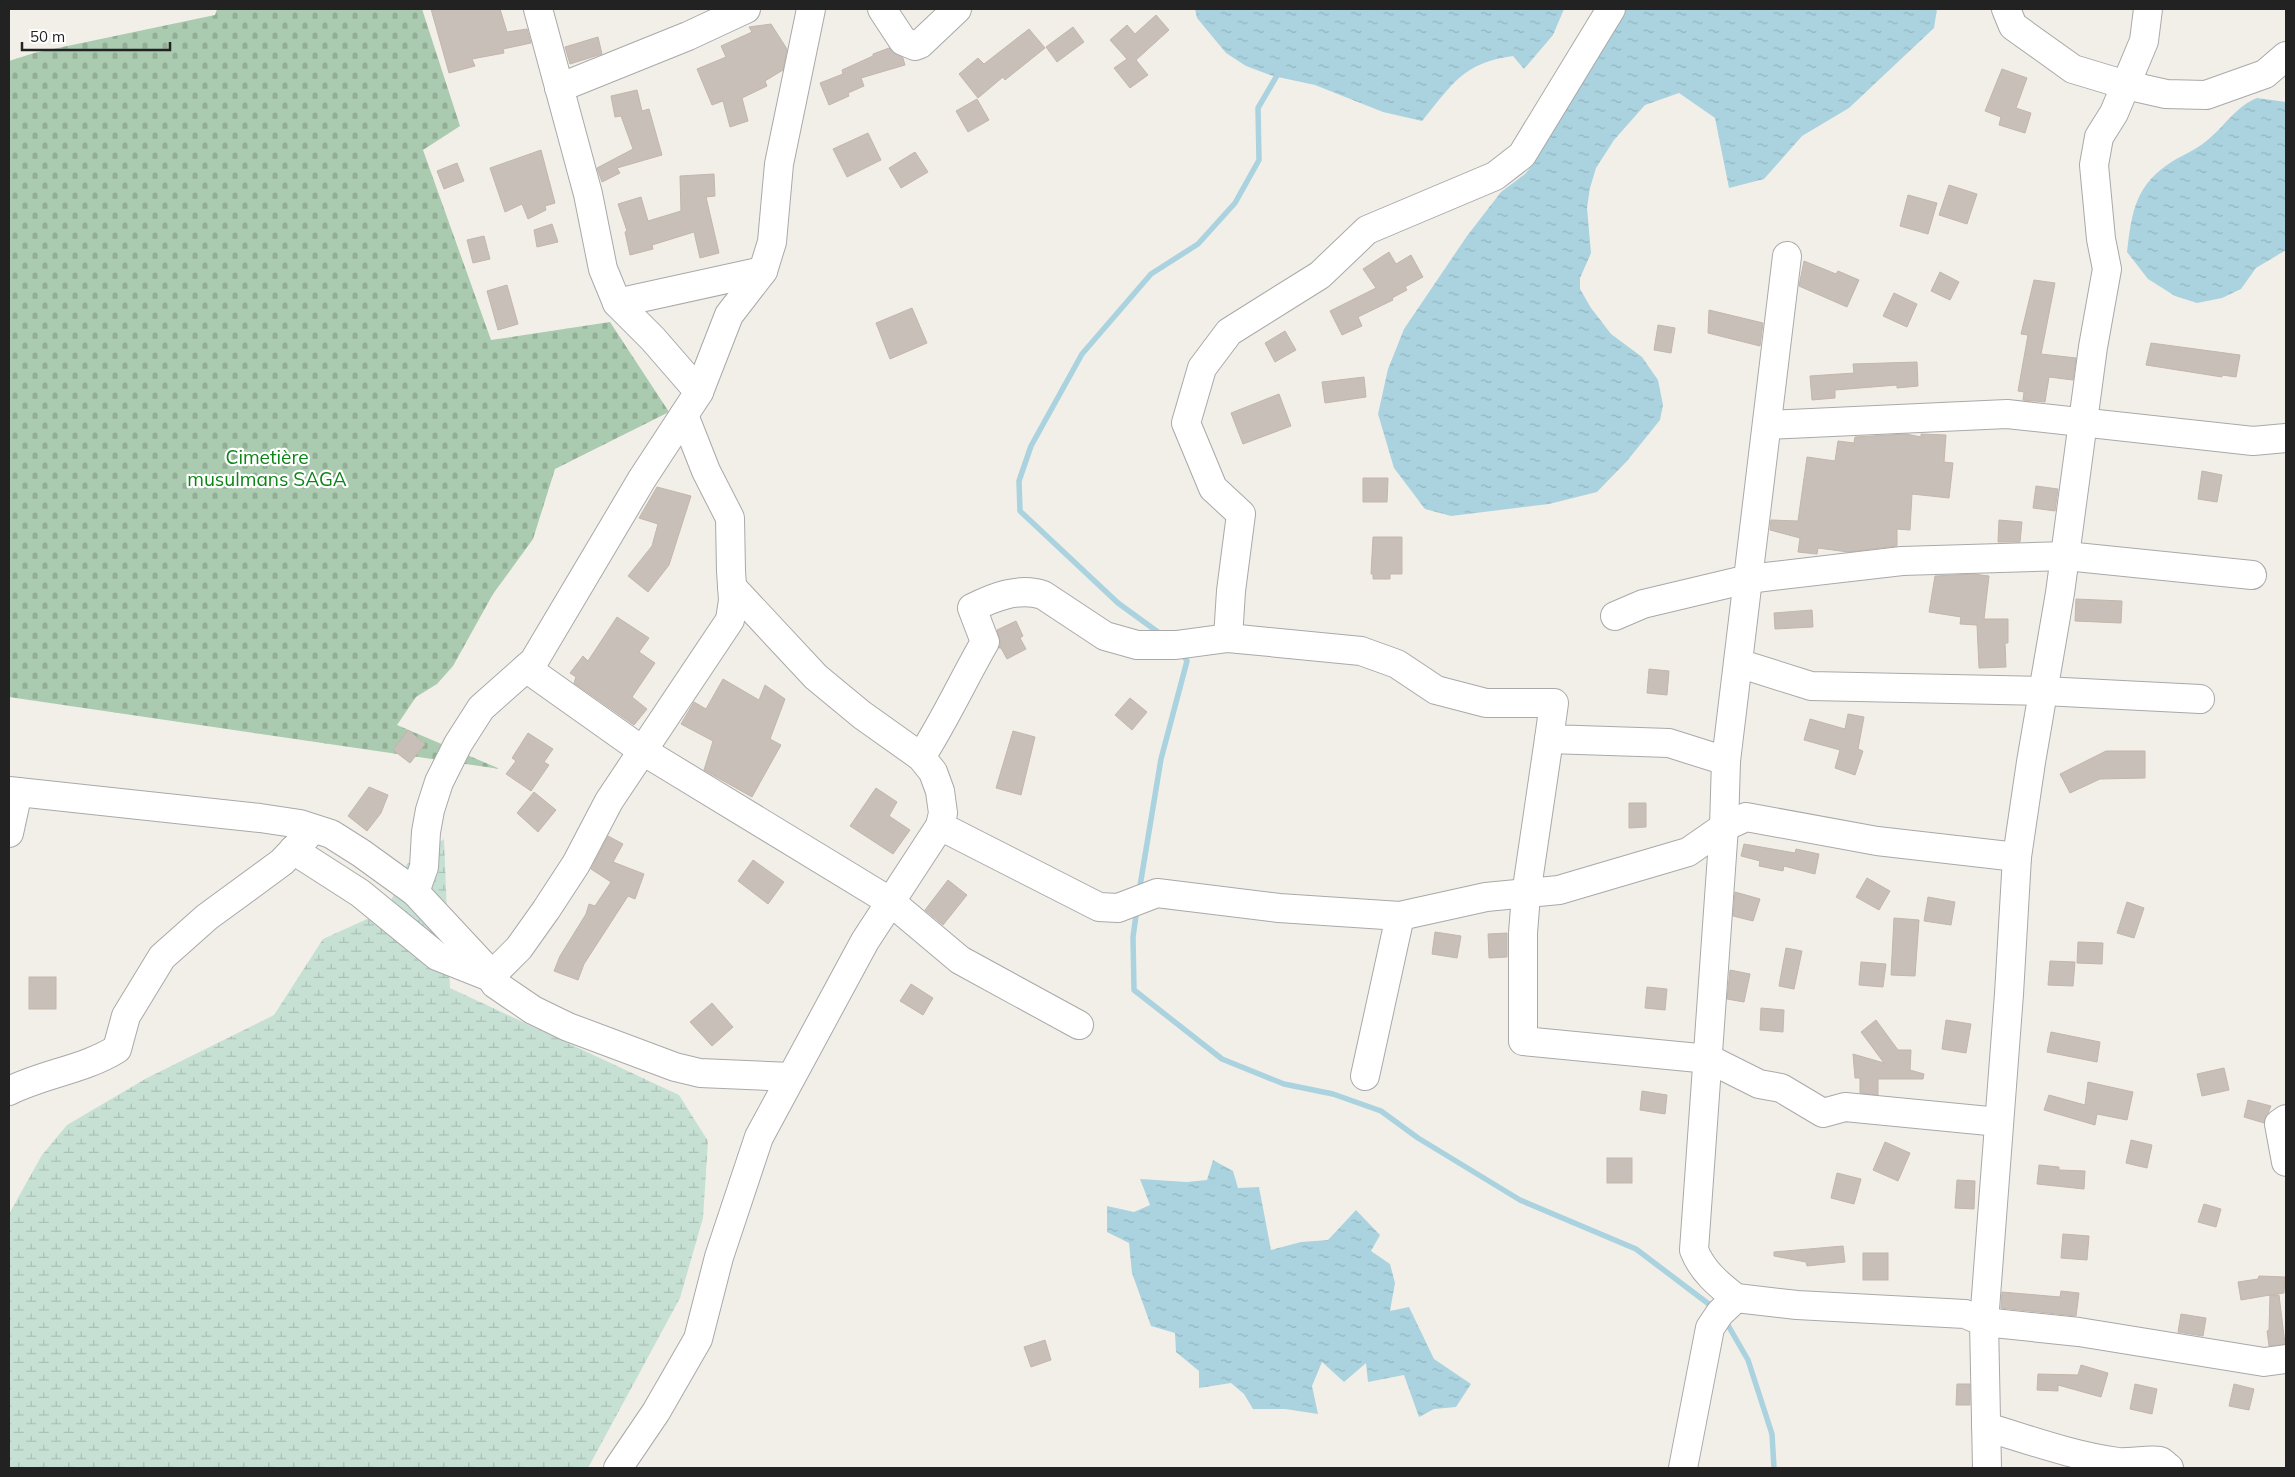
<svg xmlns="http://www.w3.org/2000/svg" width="2295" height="1477" viewBox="0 0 2295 1477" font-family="Mulish,sans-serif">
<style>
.wetland{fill:url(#wetland-marsh)}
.cemetery{fill:url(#cemetery-stones)}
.water{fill:url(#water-ripples)}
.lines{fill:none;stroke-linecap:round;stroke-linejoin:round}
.stream{stroke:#aad3df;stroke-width:5.5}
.building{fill:#c7bfb8;stroke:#c4b6ab}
.minor-casing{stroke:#a9a9a9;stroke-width:30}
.minor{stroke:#fff;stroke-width:28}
.labels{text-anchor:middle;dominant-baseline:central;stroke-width:4.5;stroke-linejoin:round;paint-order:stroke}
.park-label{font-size:19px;fill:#0c8416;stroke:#fff}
</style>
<defs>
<pattern id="wetland-marsh" width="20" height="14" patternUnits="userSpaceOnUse" patternTransform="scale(1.25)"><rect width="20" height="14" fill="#c6e0d4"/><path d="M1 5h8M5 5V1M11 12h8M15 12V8" fill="none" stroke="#aac0b6"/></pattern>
<pattern id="cemetery-stones" width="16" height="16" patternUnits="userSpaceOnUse" patternTransform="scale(1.25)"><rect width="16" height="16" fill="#aacbaf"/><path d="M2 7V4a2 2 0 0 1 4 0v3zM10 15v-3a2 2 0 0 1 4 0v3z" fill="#92ae96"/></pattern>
<pattern id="water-ripples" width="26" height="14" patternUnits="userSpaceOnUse" patternTransform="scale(1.25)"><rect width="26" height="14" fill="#aad3df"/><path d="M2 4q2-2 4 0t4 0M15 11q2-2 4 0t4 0" fill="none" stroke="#92b5bf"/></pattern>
</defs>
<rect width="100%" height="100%" fill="#f2efe9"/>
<polygon class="wetland" points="444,839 450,988 679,1095 708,1141 703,1218 680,1298 588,1468 9,1468 9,1214 42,1155 67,1125 147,1078 274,1015 323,939 387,910 407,864"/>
<polygon class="cemetery" points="217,9 422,9 460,126 423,150 491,340 610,322 669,412 555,469 533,539 493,594 453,666 437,684 416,697 397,725 500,769 9,697 9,61 34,53 215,15"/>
<g class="water">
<path d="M1195 9H1564L1553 35 1524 69 1513 56C1462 63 1453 84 1422 121L1383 112 1315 85 1273 76 1246 66 1226 53 1197 18Z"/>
<polygon points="1615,9 1937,9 1934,28 1849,108 1802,136 1764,179 1729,188 1715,118 1679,93 1645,105 1614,140 1596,168 1590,188 1587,208 1591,253 1580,278 1580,289 1591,308 1611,334 1642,357 1658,380 1663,405 1660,420 1627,461 1597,492 1549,504 1451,516 1425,509 1394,468 1378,414 1388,369 1404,329 1467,236 1501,192 1525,174 1535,162 1576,83 1619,23"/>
<path d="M2257 98 2286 102V250L2256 268 2241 289 2222 298 2197 303 2175 296 2148 279 2127 252C2132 211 2135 185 2173 161 2185 154 2201 147 2211 137 2227 123 2237 106 2257 98Z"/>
<polygon points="1213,1160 1233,1171 1238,1188 1259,1187 1271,1250 1301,1242 1328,1240 1356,1210 1380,1235 1371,1251 1390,1264 1395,1283 1390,1311 1409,1307 1434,1359 1471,1384 1456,1407 1434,1409 1419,1417 1404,1375 1368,1382 1366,1363 1344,1382 1322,1362 1312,1386 1318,1414 1285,1409 1253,1409 1244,1394 1231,1383 1199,1388 1199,1371 1176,1352 1175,1333 1151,1326 1132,1273 1129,1243 1107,1232 1107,1206 1134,1212 1150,1205 1140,1179 1187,1182 1207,1180"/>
</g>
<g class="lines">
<g class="stream">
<polyline points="1162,635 1118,603 1020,511 1019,481 1031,446 1082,354 1151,274 1198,244 1235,203 1259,160 1258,108 1279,72"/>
<polyline points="1139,892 1161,759 1187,661 1182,653"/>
<polyline points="1137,908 1133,937 1134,990 1222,1059 1284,1084 1333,1094 1381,1111 1418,1138 1520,1200 1636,1249 1714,1308"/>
<polyline points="1725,1320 1748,1360 1772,1434 1774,1468"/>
</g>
</g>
<g class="building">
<polygon points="431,9 500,9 507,32 527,29 531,43 503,49 504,53 472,59 475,66 449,73"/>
<polygon points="1156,15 1169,30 1136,60 1148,75 1130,88 1114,68 1127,59 1110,40 1127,25 1135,34"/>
<polygon points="771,24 787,49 783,70 765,81 767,86 742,98 748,121 730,127 723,101 712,105 697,69 726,57 721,46 752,32 749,27"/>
<polygon points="1073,27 1084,42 1057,62 1046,47"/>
<polygon points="1029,29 1045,48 1005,80 1003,77 978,98 959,74 978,58 984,64"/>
<polygon points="598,37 602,54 570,64 565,47"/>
<polygon points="889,48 903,58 905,65 861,78 864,86 848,93 849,96 829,105 820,83 843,74 842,70 873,56 873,54"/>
<polygon points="2002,69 2027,78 2016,108 2031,113 2025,133 1999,125 2001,117 1985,111"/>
<polygon points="637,90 642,111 649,109 662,155 617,168 620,173 602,182 597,168 633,149 621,116 615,117 611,96"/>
<polygon points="977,99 989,120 968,132 956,111"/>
<polygon points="868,133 881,160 847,177 833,149"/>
<polygon points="541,150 555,203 545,206 546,210 528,219 522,204 505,212 490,168"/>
<polygon points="915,152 928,172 901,188 889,168"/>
<polygon points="457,163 464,181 444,189 437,171"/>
<polygon points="714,174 715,196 706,197 719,253 700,258 694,232 652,245 653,249 630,255 625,232 627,231 618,204 641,197 648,221 681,211 680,176"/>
<polygon points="1949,185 1977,194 1967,224 1939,215"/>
<polygon points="1908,195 1937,203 1928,234 1900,226"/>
<polygon points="552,224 558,242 537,247 534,230"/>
<polygon points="484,236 490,259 473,263 467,240"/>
<polygon points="1389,252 1396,264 1411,255 1423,277 1405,287 1407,290 1392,298 1393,300 1358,317 1362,326 1342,335 1330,311 1376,288 1363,269"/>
<polygon points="1804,261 1836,274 1838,271 1859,280 1847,307 1799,286"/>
<polygon points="1940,272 1959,282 1950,300 1931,291"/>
<polygon points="2034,280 2055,283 2041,354 2076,358 2073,380 2049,377 2045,402 2023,400 2024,392 2018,391 2028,335 2021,334"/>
<polygon points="507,285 518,324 498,330 487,291"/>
<polygon points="1894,293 1917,304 1907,327 1883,316"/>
<polygon points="912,308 927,343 890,359 876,323"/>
<polygon points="1709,310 1763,323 1760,346 1708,333"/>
<polygon points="1658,325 1675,328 1671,353 1654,350"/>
<polygon points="1285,331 1296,350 1275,362 1265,343"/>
<polygon points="2151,343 2240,355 2236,377 2222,375 2222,377 2146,365"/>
<polygon points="1917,362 1918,386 1897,388 1897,385 1835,390 1835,398 1812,400 1810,376 1854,373 1853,364"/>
<polygon points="1364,377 1366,397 1325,403 1322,382"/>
<polygon points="1279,394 1291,426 1243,444 1231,413"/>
<polygon points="1906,434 1921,437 1921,434 1946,435 1944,462 1953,463 1949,498 1912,494 1910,530 1897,529 1897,546 1848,552 1818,548 1817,554 1798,552 1800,538 1770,530 1771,520 1798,521 1807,457 1835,461 1838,441 1854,443 1855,437"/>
<polygon points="2202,471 2222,475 2217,502 2198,499"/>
<polygon points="1363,478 1388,478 1387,502 1363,502"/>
<polygon points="2036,486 2058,489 2055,511 2033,508"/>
<polygon points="657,487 691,496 669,565 648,592 628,576 652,546 658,524 639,518"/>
<polygon points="1999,520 2022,522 2020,542 1998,542"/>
<polygon points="1373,537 1402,537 1402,574 1390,574 1390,579 1373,579 1373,574 1371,574"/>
<polygon points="1973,574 1989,576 1984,619 2008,619 2008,643 2005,643 2006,667 1979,668 1977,625 1960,624 1961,617 1929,612 1935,576"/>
<polygon points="2076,599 2122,601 2121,623 2075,621"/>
<polygon points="1812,610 1813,627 1775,629 1774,613"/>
<polygon points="617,617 649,638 639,652 655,663 632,697 647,709 634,725 574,683 576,677 570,673 583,656 588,661"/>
<polygon points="1016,621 1023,636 1020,638 1026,649 1007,659 1001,648 999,648 1001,643 997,630"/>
<polygon points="1649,669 1669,671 1667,695 1647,693"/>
<polygon points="723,679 759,700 765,685 785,699 770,739 781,745 752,797 704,770 713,741 681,724 694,702 706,709"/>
<polygon points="1130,698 1147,712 1132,730 1115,715"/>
<polygon points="1848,714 1864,717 1858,749 1863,751 1855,775 1835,768 1840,750 1804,740 1810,719 1845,729"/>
<polygon points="408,730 425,744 410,763 393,750"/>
<polygon points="1013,731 1035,737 1021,795 996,788"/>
<polygon points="528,733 553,749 544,762 549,765 531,791 506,774 516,761 512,758"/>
<polygon points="2106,751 2145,751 2145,778 2100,779 2070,793 2060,774"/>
<polygon points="369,787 388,795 381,813 367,831 348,816"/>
<polygon points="876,788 897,802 889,816 910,830 893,854 850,826"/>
<polygon points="534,792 556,810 538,832 517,813"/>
<polygon points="1629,803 1646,803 1646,827 1629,828"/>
<polygon points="608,836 623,844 613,862 644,874 635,899 628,896 584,964 578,980 554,971 560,956 586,914 589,904 595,906 611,882 591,869"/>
<polygon points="1744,844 1795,853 1796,849 1819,854 1815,874 1784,866 1783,871 1759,866 1760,861 1741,856"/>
<polygon points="753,860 784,882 768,904 738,881"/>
<polygon points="1867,878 1890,891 1879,910 1856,897"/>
<polygon points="948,880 967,895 943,925 925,910"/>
<polygon points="1735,892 1760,899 1753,921 1733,916"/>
<polygon points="1928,897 1955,902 1951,925 1924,921"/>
<polygon points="2127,902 2144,908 2134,938 2117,933"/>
<polygon points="1894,918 1919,920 1915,976 1891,975"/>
<polygon points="1435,932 1461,936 1457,958 1432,954"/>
<polygon points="1507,933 1507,957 1489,958 1488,934"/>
<polygon points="2078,942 2103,943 2102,964 2077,963"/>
<polygon points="1786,948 1802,951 1794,989 1779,986"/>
<polygon points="2050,961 2075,962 2073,986 2048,985"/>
<polygon points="1861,962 1886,964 1883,987 1859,985"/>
<polygon points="1730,970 1750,974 1744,1002 1727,999"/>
<rect x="29" y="977" width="27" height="32"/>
<polygon points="911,984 933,998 923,1015 900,1001"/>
<polygon points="1647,987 1667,989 1665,1010 1645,1008"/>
<polygon points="712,1003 733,1027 712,1046 690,1022"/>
<polygon points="1761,1008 1784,1010 1783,1032 1760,1030"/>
<polygon points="1876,1020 1898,1050 1911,1050 1910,1070 1924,1074 1923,1079 1878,1079 1878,1095 1860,1093 1860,1078 1855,1078 1853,1054 1884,1063 1861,1032"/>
<polygon points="1946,1020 1971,1024 1966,1053 1942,1049"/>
<polygon points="2051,1032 2100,1042 2097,1062 2047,1052"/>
<polygon points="2224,1068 2229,1090 2202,1096 2197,1074"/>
<polygon points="2088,1082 2133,1092 2127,1120 2097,1114 2095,1125 2044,1110 2049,1095 2085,1105"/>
<polygon points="1642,1091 1667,1095 1665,1114 1640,1110"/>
<polygon points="2248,1100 2271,1106 2264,1123 2244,1117"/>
<polygon points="2131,1140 2152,1145 2147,1168 2126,1163"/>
<polygon points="1885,1142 1910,1153 1898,1181 1873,1170"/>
<rect x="1607" y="1158" width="25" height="25"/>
<polygon points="2039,1165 2059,1167 2059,1170 2085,1171 2084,1189 2037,1184"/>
<polygon points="1837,1173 1861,1179 1854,1204 1831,1198"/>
<polygon points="1957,1180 1975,1181 1974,1209 1955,1208"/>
<polygon points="2204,1204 2221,1209 2216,1227 2198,1222"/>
<polygon points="2063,1234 2089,1236 2087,1260 2061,1258"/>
<polygon points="1843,1246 1845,1262 1807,1266 1806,1262 1774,1256 1774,1252"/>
<rect x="1863" y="1253" width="25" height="27"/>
<polygon points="2259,1276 2285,1277 2284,1293 2270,1295 2279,1295 2285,1344 2269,1346 2267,1331 2269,1330 2270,1295 2241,1300 2238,1282 2258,1279"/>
<polygon points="2061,1291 2079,1293 2076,1316 2001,1308 2002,1292 2060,1297"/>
<polygon points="2181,1314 2206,1318 2203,1336 2178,1332"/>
<polygon points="1045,1340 1051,1360 1031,1367 1024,1347"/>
<polygon points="2081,1365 2108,1373 2101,1397 2058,1385 2058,1391 2037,1390 2038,1374 2078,1375"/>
<polygon points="1957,1384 1970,1384 1970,1405 1956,1405"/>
<polygon points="2135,1384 2157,1389 2152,1414 2130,1409"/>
<polygon points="2234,1384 2254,1389 2249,1410 2229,1406"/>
</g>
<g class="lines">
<defs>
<g id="minor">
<polyline points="538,9 588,194 603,269 617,303 653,339 699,392"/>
<polyline points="882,9 903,41 915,46 920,44 957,9"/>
<polyline points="2006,9 2013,26 2073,69 2126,85 2166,94 2206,95 2265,74 2286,56"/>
<polyline points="559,88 688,36 746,9"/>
<polyline points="617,303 763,271"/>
<polyline points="1767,425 2007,414 2253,441 2286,438"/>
<polyline points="1615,616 1643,604 1748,579 1902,561 2066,556 2252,575"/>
<polyline points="1228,638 1231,591 1241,514 1213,488 1186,423 1202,368 1229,332 1320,275 1367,230 1495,176 1522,155 1611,9"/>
<polyline points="1738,663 1811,686 2044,691 2200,699"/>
<polyline points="526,668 643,751 891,902 960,960 1079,1025"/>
<polyline points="1549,739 1526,895 1523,933 1523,1041 1709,1059 1759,1084 1781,1088 1823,1113 1845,1107 1999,1122"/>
<path d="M921 757C945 720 963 680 985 642L972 608C994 597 1019 587 1043 595L1105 636 1137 645H1176L1228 638 1361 651 1397 664 1436 690 1486 703H1554L1549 739 1669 743 1726 761"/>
<polyline points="9,791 260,818 300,824 331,834 361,853 415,892 483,965 495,984 533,1010 568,1027 675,1067 700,1073 791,1077"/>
<polyline points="940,826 1099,907 1118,908 1157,893 1279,908 1400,916 1486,897 1559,890 1620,872 1688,852 1724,827 1746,817 1877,841 2017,857"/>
<polyline points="9,833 18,792"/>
<polyline points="293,850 360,893 437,956 490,977 519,948 546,910 576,864 609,801 730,620 733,600 731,571 730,518 706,471 684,415"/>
<polyline points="415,892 424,867 426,832 430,810 439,782 458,744 481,708 534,661 642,479 699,392 729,315 763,271 772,242 779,164 811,9"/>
<polyline points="1365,1076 1400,916"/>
<path d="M9 1091C45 1073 83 1070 117 1049L126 1016 162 957 207 917 282 862 306 837"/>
<polyline points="2286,1119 2279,1124 2286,1162"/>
<path d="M1736 1298C1719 1285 1702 1271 1694 1250L1724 827 1726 761 1787 256"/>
<path d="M1986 1427C2030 1440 2073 1456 2118 1462 2127 1463 2156 1459 2160 1461 2163 1462 2166 1466 2169 1468"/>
<polyline points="618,1468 656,1412 698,1339 719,1257 759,1137 865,941 940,826 943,813 940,791 933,772 921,757 862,715 816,677 732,587"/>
<polyline points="1683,1468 1710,1328 1720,1313 1736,1298 1797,1305 1965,1314 1984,1322 2079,1332 2264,1362 2286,1359"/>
<polyline points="1987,1468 1984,1322 2009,994 2017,857 2031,762 2060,593 2093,347 2107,269 2101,239 2094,165 2099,137 2114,113 2144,41 2148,9"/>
</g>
</defs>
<use href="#minor" class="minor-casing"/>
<use href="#minor" class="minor"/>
</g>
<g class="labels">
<g class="park-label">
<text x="267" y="457">Cimetière<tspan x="267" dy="22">musulmans SAGA</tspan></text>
</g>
</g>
<rect width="2295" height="1477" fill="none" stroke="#222222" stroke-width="20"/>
<path d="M22 42v8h148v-8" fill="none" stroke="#222222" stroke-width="2.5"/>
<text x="30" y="42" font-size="15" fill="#222222" stroke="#ffffff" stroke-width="4" paint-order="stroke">50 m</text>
</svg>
